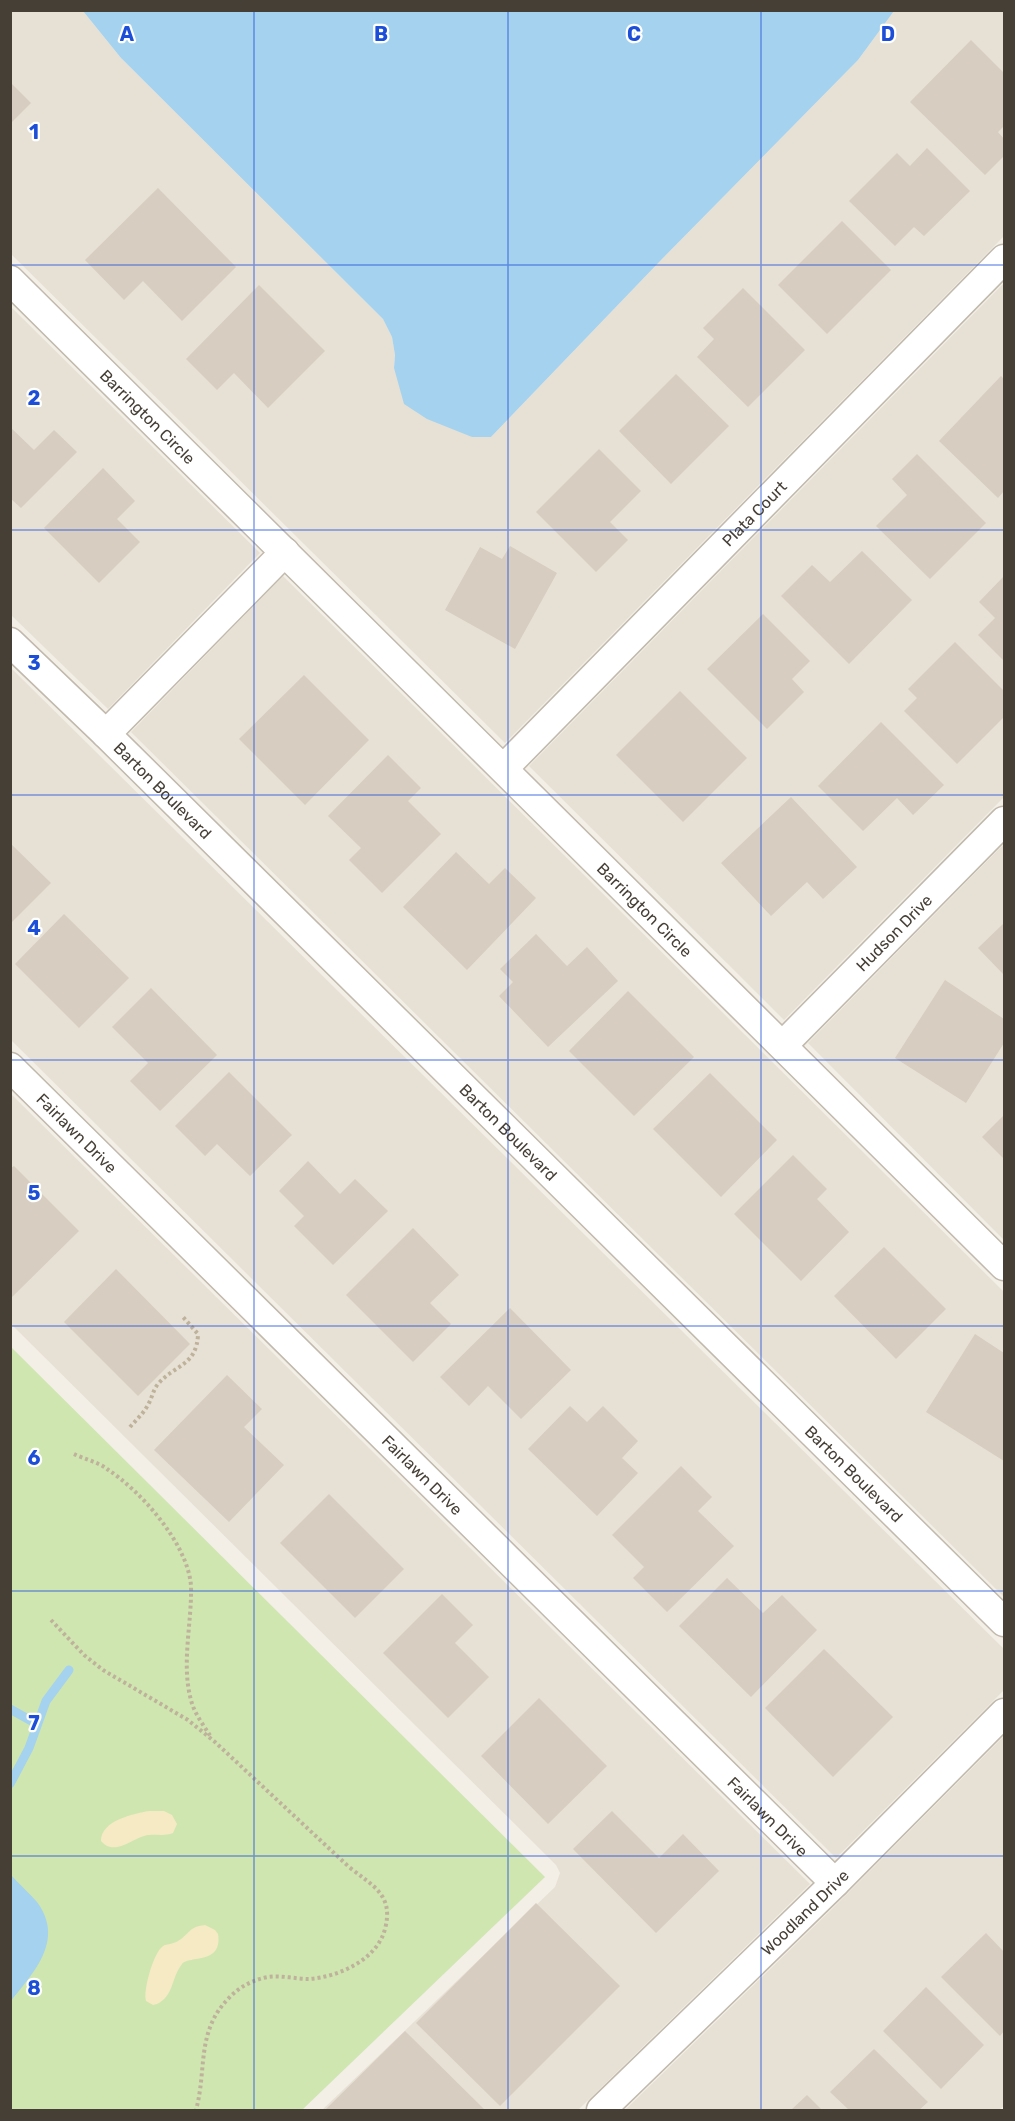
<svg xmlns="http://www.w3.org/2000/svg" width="1015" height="2121" viewBox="0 0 1015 2121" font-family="Rubik,sans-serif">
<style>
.residential{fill:#e7e1d5}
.green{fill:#cfe6b1}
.sand{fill:#f6eac4}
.water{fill:#a5d2ee}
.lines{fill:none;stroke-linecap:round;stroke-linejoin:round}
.stream{stroke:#a5d2ee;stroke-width:9}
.building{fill:#d7cdc0}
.minor-casing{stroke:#c1b9ad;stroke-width:31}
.path{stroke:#bfb29b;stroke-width:4;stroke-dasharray:3 3;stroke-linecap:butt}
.minor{stroke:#fff;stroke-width:28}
.grid{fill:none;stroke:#1d4ed8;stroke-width:1.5;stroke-opacity:0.55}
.labels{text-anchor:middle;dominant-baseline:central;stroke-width:4.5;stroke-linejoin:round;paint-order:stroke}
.street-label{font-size:16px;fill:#463f36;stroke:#fff}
.grid-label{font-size:20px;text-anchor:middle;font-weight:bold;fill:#1d4ed8;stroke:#fff;stroke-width:4.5;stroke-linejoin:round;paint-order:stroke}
</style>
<rect width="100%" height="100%" fill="#f3efe7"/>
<g class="residential">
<polygon points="10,11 83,11 121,58 383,319 392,337 395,355 394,368 472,437 491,437 663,258 858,60 894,11 1004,11 1004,236 505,743 11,254"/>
<polygon points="1004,283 1004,797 784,1020 529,766"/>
<polygon points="10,306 260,553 108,709 11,615"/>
<polygon points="283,576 1004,1292 1004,1597 131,732"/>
<polygon points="10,667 1004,1649 1004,1690 836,1858 11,1040"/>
<polygon points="1004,844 1004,1240 808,1043"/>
<polygon points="10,1093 810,1884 578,2110 322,2110 555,1887 560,1873 556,1865 11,1324"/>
<polygon points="1004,1736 1004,2106 999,2110 625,2110 833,1908"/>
</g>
<polygon class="green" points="11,1347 545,1877 302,2110 11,2110"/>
<g class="sand">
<path d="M149 1811H164L172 1815 177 1824 173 1833C163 1837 154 1833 144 1836 130 1840 114 1856 101 1841 101 1820 134 1814 149 1811Z"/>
<path d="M205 1925 215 1930 218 1934C223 1965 189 1955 182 1964 171 1978 174 1996 157 2004L153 2005 146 2001C143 1990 153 1956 161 1948 165 1943 172 1945 178 1941 190 1934 188 1927 205 1925Z"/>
</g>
<g class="water">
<polygon points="83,11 894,11 858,60 663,258 491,437 472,437 427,419 404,404 394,368 395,355 392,337 383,319 121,58"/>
<path d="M11 1875C19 1884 29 1893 37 1902 65 1940 34 1972 11 2001Z"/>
</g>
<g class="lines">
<g class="stream">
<polyline points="10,1709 37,1724"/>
<polyline points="10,1784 29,1748 46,1701 69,1670"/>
</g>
</g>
<g class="building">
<polygon points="971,40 1004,73 1004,126 998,132 1004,139 1004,156 985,175 910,102"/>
<polygon points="10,82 31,103 10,124"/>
<polygon points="927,148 970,191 924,236 914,227 895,246 849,201 897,153 910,166"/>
<polygon points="158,188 236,267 182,321 143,281 124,300 85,260"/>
<polygon points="842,221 891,270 827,334 778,285"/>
<polygon points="259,285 325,351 268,408 234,373 217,390 186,359"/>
<polygon points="743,288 805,350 748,407 697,357 714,339 703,328"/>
<polygon points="676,374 729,426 671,484 619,431"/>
<polygon points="1001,376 1004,379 1004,491 998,498 939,441"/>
<polygon points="10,427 34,450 54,430 77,452 21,508 10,498"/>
<polygon points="599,449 641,491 610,522 628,540 596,572 536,512"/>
<polygon points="917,454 986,523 930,579 876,526 907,495 892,479"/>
<polygon points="103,468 135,501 117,519 140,542 99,583 44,528"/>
<polygon points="510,546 557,573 515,649 445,610 480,547 502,559"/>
<polygon points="862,551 912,600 849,664 781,596 812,565 830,582"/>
<polygon points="1004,576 1004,661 978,635 995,618 979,602"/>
<polygon points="763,614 810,661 792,679 804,692 767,729 707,669"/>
<polygon points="955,642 1004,691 1004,717 957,764 904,711 917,698 908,689"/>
<polygon points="304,675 369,740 305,805 239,739"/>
<polygon points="680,691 747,758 683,822 616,755"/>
<polygon points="881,722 944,785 913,815 897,798 863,831 818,786"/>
<polygon points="388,755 421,788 408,801 441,834 382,893 349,860 361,848 328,816"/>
<polygon points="791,797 857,867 823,899 807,882 771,916 721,863"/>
<polygon points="10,843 51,883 10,924"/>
<polygon points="456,852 489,884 505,868 536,898 467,970 403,907"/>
<polygon points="64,914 129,978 79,1028 15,964"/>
<polygon points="1003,924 1004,925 1004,975 978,948"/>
<polygon points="536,934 567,966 587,947 618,981 548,1047 499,996 513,982 500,969"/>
<polygon points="945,980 1004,1019 1004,1043 966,1103 895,1058"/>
<polygon points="151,988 217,1055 160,1111 130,1081 148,1063 112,1027"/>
<polygon points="628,991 694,1057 634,1116 569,1051"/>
<polygon points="229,1072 292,1135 250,1176 217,1144 205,1156 175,1126"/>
<polygon points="710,1073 777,1140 721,1197 653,1129"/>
<polygon points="1004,1115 1004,1159 982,1137"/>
<polygon points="793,1155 827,1189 817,1199 849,1232 801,1281 734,1214"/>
<polygon points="308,1161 340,1194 355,1179 388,1211 333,1265 294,1226 304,1216 279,1191"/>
<polygon points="14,1166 79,1231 10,1299 10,1169"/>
<polygon points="413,1228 459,1275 430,1303 451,1324 413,1362 346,1295"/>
<polygon points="884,1247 946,1309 896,1359 834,1296"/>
<polygon points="116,1269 190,1344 138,1396 64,1322"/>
<polygon points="510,1308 571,1370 521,1419 488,1386 469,1406 440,1377"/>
<polygon points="975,1334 1004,1353 1004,1461 926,1412"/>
<polygon points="227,1375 262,1409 244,1427 284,1465 229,1522 154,1450"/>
<polygon points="570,1406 587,1422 603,1406 638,1441 622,1458 638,1473 597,1516 528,1449"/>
<polygon points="681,1466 712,1497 698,1511 734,1546 667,1612 633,1578 644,1567 612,1535"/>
<polygon points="329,1494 404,1569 355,1618 280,1543"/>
<polygon points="727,1578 763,1613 782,1595 817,1630 751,1697 679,1626"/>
<polygon points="442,1594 473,1625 455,1643 489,1677 448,1718 383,1653"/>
<polygon points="824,1649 893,1717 833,1777 765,1708"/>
<polygon points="539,1698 607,1766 548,1824 481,1756"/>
<polygon points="612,1811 659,1858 683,1834 719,1871 656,1933 573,1849"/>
<polygon points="536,1903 620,1986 500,2106 416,2023"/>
<polygon points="986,1933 1004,1952 1004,2031 1000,2036 941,1977"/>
<polygon points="926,1987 984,2045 941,2089 883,2031"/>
<polygon points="405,2031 485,2110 325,2110"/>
<polygon points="874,2049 928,2102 919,2110 849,2110 830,2092"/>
<polygon points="807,2095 822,2110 791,2110"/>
</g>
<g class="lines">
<defs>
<g id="minor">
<path id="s1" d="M10 280 1004 1266"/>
<path id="s2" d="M10 642 106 734 1004 1622"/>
<polyline points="106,734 285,552"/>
<path id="s3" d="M504 768 1004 259"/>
<path id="s4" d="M783 1045 1004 821"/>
<path id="s5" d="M10 1067 835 1883"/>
<path id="s6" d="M601 2110 835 1883 1004 1713"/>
</g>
</defs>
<use href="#minor" class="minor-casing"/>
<g class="path">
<path d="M130 1427C136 1420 143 1414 148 1405 152 1398 153 1390 158 1384 174 1365 197 1366 198 1334L183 1317"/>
<path d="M74 1454C84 1459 98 1462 107 1469 141 1491 188 1544 191 1586 192 1623 181 1664 191 1700 194 1713 204 1726 211 1737"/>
<path d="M51 1620 84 1655 103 1670 188 1720 215 1742 349 1867C373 1886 394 1895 385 1929 377 1960 338 1977 309 1979 296 1979 281 1975 268 1977 252 1980 239 1987 228 1999 196 2032 207 2070 196 2110"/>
</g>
<use href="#minor" class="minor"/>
</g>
<path class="grid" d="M254 10V2110M508 10V2110M761 10V2110M10 265H1004M10 530H1004M10 795H1004M10 1060H1004M10 1326H1004M10 1591H1004M10 1856H1004"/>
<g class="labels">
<g class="street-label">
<text stroke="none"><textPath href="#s1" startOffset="194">Barrington Circle</textPath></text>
<text stroke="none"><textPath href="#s3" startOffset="357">Plata Court</textPath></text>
<text stroke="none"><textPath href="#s2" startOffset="213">Barton Boulevard</textPath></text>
<text stroke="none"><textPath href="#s1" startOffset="894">Barrington Circle</textPath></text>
<text stroke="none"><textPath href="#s4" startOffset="158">Hudson Drive</textPath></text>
<text stroke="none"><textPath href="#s2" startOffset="699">Barton Boulevard</textPath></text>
<text stroke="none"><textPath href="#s5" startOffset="94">Fairlawn Drive</textPath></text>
<text stroke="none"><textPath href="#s2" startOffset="1185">Barton Boulevard</textPath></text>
<text stroke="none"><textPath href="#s5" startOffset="580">Fairlawn Drive</textPath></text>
<text stroke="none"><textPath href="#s5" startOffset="1066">Fairlawn Drive</textPath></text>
<text stroke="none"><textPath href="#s6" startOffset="284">Woodland Drive</textPath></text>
</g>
</g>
<g class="grid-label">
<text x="127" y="41">A</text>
<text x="381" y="41">B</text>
<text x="634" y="41">C</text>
<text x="888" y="41">D</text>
<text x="34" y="139">1</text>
<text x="34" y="405">2</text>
<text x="34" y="670">3</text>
<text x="34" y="935">4</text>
<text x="34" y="1200">5</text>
<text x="34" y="1465">6</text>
<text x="34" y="1730">7</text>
<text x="34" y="1995">8</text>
</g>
<rect width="1015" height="2121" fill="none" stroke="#463f36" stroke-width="24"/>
</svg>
